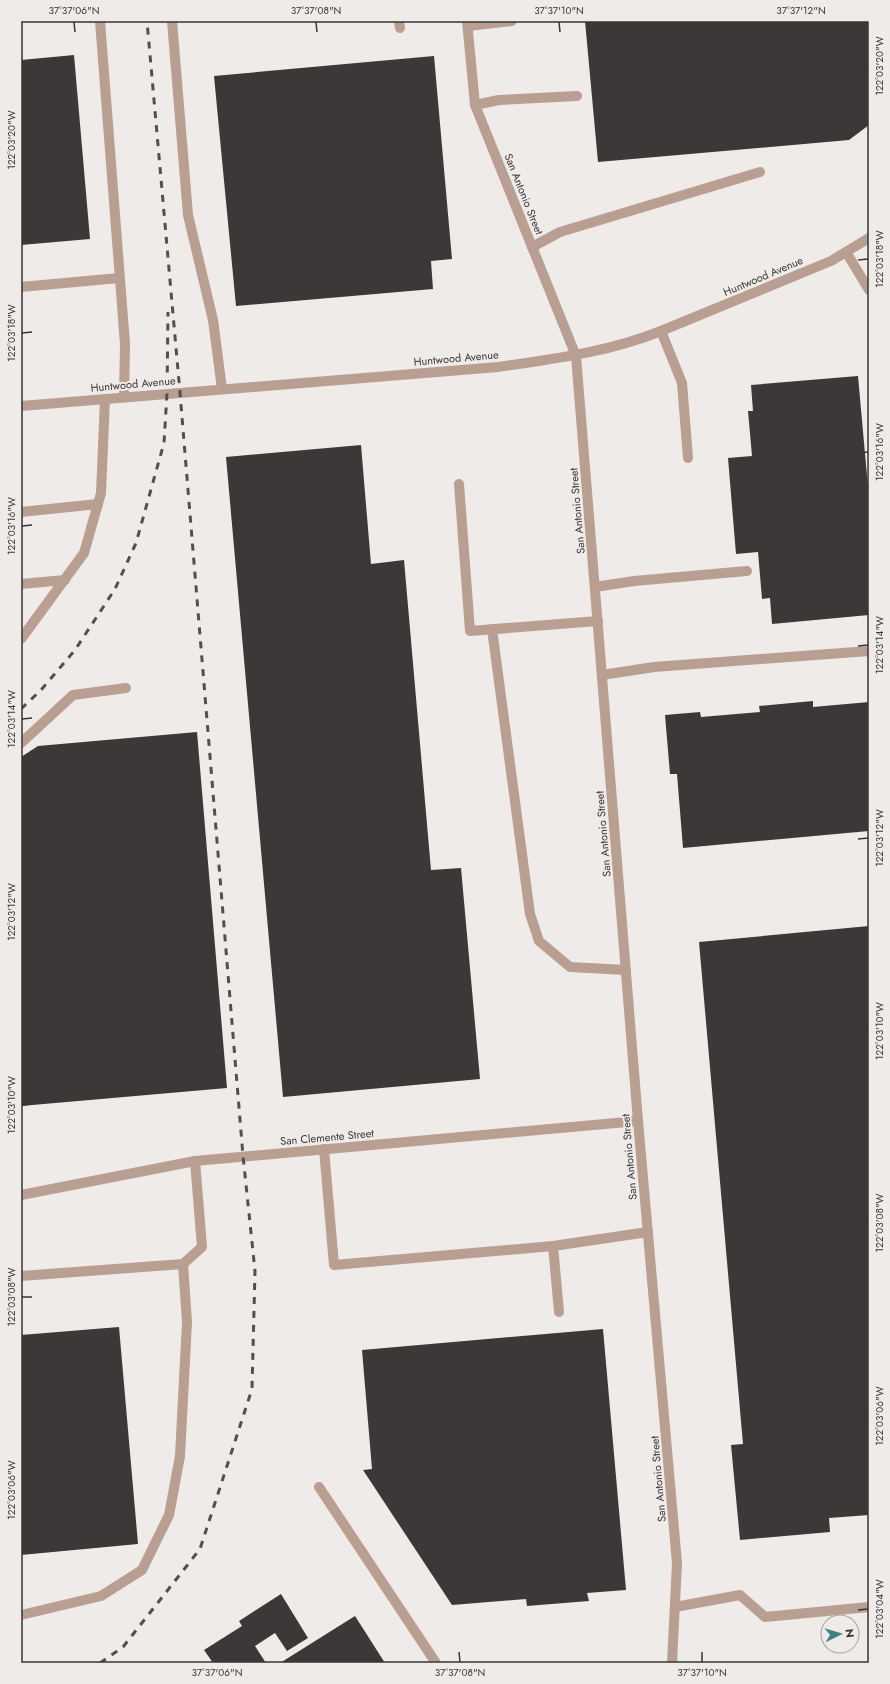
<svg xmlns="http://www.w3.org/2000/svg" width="890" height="1684" viewBox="0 0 890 1684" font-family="Jost,sans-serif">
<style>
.building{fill:#3c3837}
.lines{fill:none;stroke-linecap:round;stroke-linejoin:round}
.service{stroke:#b99e92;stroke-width:10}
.minor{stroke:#b99e92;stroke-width:10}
.tertiary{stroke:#b99e92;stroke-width:10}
.rail{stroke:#52504f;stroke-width:3;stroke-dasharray:7 7;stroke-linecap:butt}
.ticks{fill:none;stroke:#373635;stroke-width:1.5}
.labels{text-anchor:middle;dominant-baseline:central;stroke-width:4;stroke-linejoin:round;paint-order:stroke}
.street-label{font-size:11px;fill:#373635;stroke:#efebe9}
.neatline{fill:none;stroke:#373635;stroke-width:1.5}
.ticks-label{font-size:10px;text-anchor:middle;fill:#373635}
</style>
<rect width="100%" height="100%" fill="#efebe9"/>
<g class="building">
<polygon points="585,21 869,21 869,125 849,140 598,162"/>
<polygon points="74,55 90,239 21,245 21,60"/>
<polygon points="434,56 452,259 431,261 433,289 236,306 214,76"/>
<polygon points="858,376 869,498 869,615 772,624 770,598 762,599 758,552 736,554 728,458 752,456 748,411 753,411 751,385"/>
<polygon points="361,445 371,564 404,560 431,870 461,868 480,1079 283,1097 226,457"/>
<polygon points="813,701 813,707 869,702 869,831 683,848 677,774 670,774 665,715 700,712 701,717 760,712 759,706"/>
<polygon points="197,732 227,1088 21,1106 21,757 38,746"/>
<polygon points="869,926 869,1515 829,1518 830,1532 740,1540 731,1445 743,1444 699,942"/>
<polygon points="119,1327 138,1544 21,1555 21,1335"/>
<polygon points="603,1329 626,1590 587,1593 589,1601 527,1606 526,1599 452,1605 363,1470 372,1469 362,1350"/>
<polygon points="281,1594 308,1638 287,1651 275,1633 255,1646 266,1663 213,1663 204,1650 242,1626 239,1621"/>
<polygon points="355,1616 385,1663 280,1663"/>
</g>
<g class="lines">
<g class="service">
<polyline points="100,21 125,344 124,397"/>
<polyline points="172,21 188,215 213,320 222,389"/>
<polyline points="399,21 400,28"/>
<polyline points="468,26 512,21"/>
<polyline points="475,105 499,100 577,96"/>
<polyline points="532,247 560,232 760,172"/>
<polyline points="846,252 869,290"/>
<polyline points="21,287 119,278"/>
<polyline points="661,331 682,383 688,458"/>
<polyline points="459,484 470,631 598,621"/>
<polyline points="21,512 98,504"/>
<polyline points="21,584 65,580"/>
<polyline points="595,587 634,581 747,571"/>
<polyline points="492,629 530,914 539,941 570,967 626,970"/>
<polyline points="21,639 84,553 101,493 105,399"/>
<polyline points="602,675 654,667 869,651"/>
<polyline points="21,743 73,695 126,688"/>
<polyline points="324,1149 334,1265 553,1246 648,1232"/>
<polyline points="553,1246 559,1312"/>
<polyline points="21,1276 183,1264 202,1247 195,1161"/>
<polyline points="319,1487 436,1663"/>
<polyline points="675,1607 740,1595 765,1617 869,1607"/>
<polyline points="21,1615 101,1596 142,1570 169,1515 180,1456 187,1322 183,1264"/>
</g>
<g class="minor">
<polyline points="467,21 475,105 576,356 638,1121 677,1563 672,1663"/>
<polyline points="21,1195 195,1161 638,1121"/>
</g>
<path class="tertiary" d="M21 406 498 367C554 359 609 352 661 331L831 261 869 238"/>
<g class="rail">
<polyline points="21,709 41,690 75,650 115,589 136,543 164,443 167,393 168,312"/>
<polyline points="100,1663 123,1647 200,1549 252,1389 255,1271 243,1156 180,393 147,21"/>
</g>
</g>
<path class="ticks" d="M74 22 75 32M316 22 317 32M559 22 560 32M801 22 802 32M858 67 868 66M22 140 32 139M858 260 868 259M22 333 32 332M858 453 868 452M22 526 32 525M858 646 868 645M22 719 32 718M858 839 868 838M22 912 32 911M858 1031H868M22 1105 32 1104M858 1224 868 1223M22 1297H32M858 1417 868 1416M22 1490H32M858 1610 868 1609M217 1652V1662M459 1652 460 1662M702 1652V1662"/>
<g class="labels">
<g class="street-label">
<text transform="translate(524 194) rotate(68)">San Antonio Street</text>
<text transform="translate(763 276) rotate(-23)">Huntwood Avenue</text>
<text transform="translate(456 358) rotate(-5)">Huntwood Avenue</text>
<text transform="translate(133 384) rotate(-5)">Huntwood Avenue</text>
<text transform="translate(577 511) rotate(-95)">San Antonio Street</text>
<text transform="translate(603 834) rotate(-95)">San Antonio Street</text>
<text transform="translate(327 1137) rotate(-5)">San Clemente Street</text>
<text transform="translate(629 1157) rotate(-95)">San Antonio Street</text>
<text transform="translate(658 1479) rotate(-95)">San Antonio Street</text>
</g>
</g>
<rect width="890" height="1684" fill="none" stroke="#efebe9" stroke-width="44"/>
<g transform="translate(840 1634) rotate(85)"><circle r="19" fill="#efebe9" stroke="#a5a3a1"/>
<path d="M0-3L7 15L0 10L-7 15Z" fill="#3a8383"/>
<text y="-6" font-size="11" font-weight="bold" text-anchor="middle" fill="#373635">N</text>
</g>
<rect x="22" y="22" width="846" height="1640" class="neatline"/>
<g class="ticks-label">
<text x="74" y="14">37°37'06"N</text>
<text x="316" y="14">37°37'08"N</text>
<text x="559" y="14">37°37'10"N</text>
<text x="801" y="14">37°37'12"N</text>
<text transform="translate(879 66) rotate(-90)" y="4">122°03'20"W</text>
<text transform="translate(11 140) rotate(-90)" y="4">122°03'20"W</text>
<text transform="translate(879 259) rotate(-90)" y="4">122°03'18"W</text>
<text transform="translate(11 333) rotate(-90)" y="4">122°03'18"W</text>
<text transform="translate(879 452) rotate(-90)" y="4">122°03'16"W</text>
<text transform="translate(11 526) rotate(-90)" y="4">122°03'16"W</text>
<text transform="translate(879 645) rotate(-90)" y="4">122°03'14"W</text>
<text transform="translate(11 719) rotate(-90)" y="4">122°03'14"W</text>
<text transform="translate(879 838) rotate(-90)" y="4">122°03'12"W</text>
<text transform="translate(11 912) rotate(-90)" y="4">122°03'12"W</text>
<text transform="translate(879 1031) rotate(-90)" y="4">122°03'10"W</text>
<text transform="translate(11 1105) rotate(-90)" y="4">122°03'10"W</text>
<text transform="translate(879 1223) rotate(-90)" y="4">122°03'08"W</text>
<text transform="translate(11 1297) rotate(-90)" y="4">122°03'08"W</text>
<text transform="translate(879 1416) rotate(-90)" y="4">122°03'06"W</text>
<text transform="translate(11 1490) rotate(-90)" y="4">122°03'06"W</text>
<text transform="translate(879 1609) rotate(-90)" y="4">122°03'04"W</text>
<text x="217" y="1676">37°37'06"N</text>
<text x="460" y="1676">37°37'08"N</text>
<text x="702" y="1676">37°37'10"N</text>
</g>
</svg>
